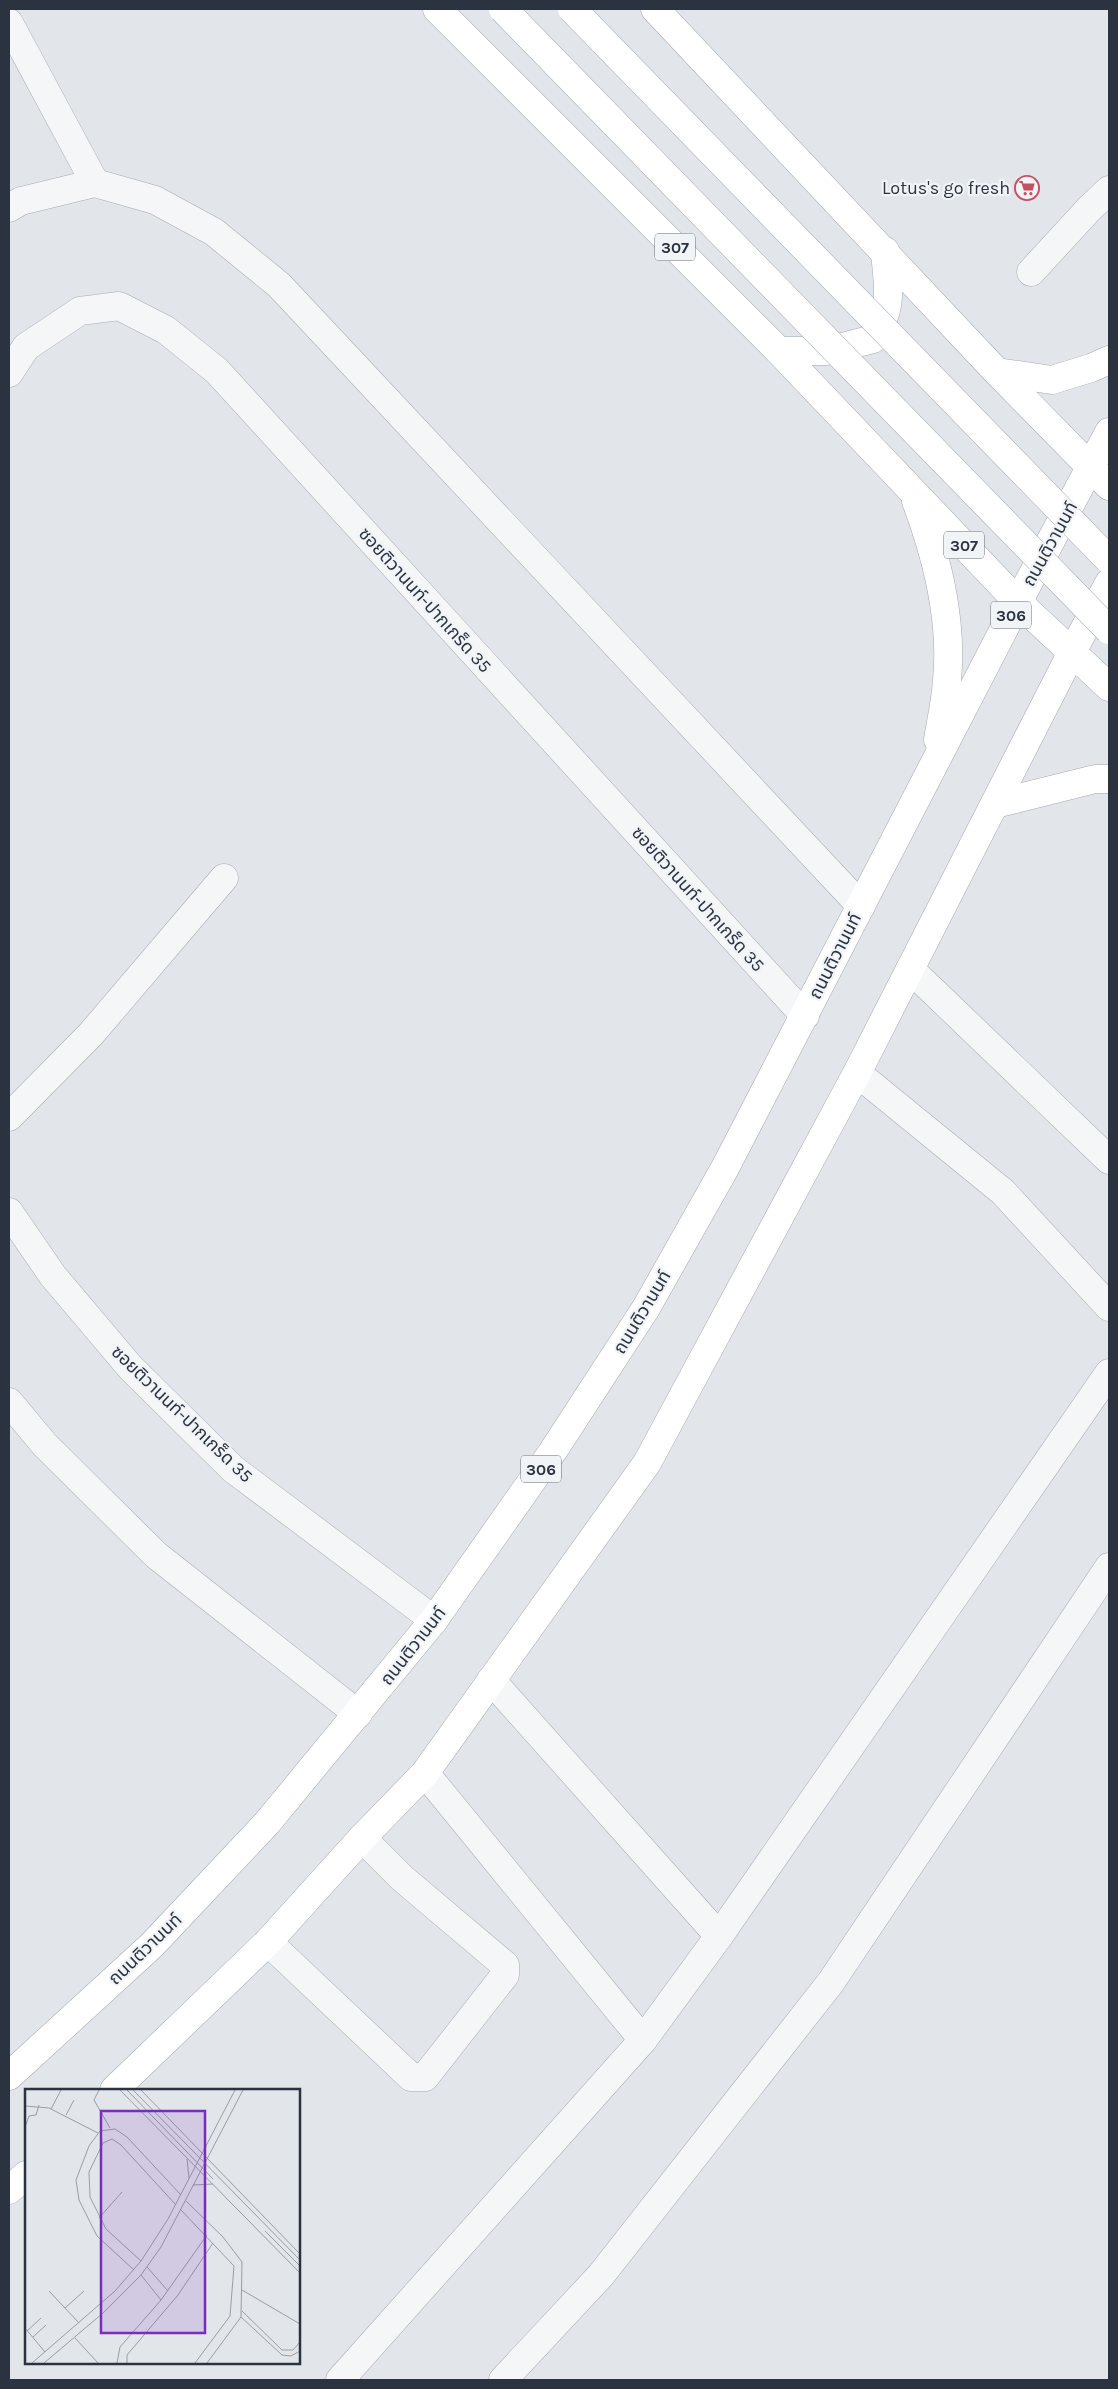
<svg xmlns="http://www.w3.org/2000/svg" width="1118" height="2389" viewBox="0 0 1118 2389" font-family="Karla,'Noto Sans Thai',sans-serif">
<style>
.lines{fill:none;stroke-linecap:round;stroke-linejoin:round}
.minor-casing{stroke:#a7acb3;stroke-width:29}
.major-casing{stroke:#a2aab4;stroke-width:29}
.minor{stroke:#f4f6f8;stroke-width:28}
.major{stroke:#fff;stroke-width:28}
.major-bridge-casing{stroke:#a2aab4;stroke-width:29;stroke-linecap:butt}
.major-bridge{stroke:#fff;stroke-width:28}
.labels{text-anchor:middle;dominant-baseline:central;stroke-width:4.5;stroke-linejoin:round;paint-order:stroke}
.shield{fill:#f1f4f7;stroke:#666d77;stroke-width:1}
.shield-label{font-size:16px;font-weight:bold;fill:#2b3340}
.poi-label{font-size:18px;fill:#2b3340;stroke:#f1f4f7;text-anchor:end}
.street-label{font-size:18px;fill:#2b3340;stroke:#f1f4f7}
.inset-road{fill:none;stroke:#999ea5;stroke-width:1}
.view{fill:#7b2cbf;fill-opacity:0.15;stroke:#7b2cbf;stroke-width:2.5}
.inset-edge{fill:none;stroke:#2b3340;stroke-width:2.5}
</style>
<rect width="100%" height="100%" fill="#e2e5e9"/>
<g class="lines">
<defs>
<g id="minor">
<polyline points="9,23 95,183"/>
<polyline points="9,208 21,201 95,183 155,200 214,232 279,285 861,906"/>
<polyline points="1031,272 1089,209 1109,190"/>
<polyline points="9,373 26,347 80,311 119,306 166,330 217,371 805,1016"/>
<polyline points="910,969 1109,1160"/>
<polyline points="857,1073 1003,1192 1109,1307"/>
<polyline points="9,1117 91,1034 224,878"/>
<polyline points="9,1212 53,1276 130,1367 233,1469 434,1620"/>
<polyline points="9,1402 45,1445 156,1555 358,1714"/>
<polyline points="491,1680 719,1936"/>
<polyline points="425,1773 643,2040"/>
<polyline points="268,1942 411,2077 425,2077 505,1975 505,1965 402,1878 362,1838"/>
<polyline points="340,2380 643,2040 719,1936 1109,1373"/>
<polyline points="503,2380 601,2275 831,1982 1109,1567"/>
</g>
<g id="major">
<polyline points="437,9 779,351 1018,602 1109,687"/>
<polyline points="655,9 997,372 1109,486"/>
<path d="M779 351H827L873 339C894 306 888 289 885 251"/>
<polyline points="997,372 1052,380 1091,368 1109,360"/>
<path d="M916 501C937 557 953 619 947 680 946 700 941 720 938 740"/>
<polyline points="995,804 1095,779 1109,779"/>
<polyline points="9,2076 152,1945 267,1823 434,1620 553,1451 646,1308 725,1168 1018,602 1109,432"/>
<polyline points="114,2090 268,1942 362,1838 425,1773 647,1463 857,1073 1072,652 1109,583"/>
<polyline points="9,2190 26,2175"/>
</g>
</defs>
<use href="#minor" class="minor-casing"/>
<use href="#major" class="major-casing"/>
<use href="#minor" class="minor"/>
<use href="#major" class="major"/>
<defs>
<g id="major-bridge">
<polyline points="503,9 1109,630"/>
<polyline points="572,9 1109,560"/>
</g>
</defs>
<use href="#major-bridge" class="major-bridge-casing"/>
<use href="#major-bridge" class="major-bridge"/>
</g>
<defs>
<symbol id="supermarket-ring" viewBox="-11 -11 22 22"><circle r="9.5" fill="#f1f4f7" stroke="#c64f62" stroke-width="1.5"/><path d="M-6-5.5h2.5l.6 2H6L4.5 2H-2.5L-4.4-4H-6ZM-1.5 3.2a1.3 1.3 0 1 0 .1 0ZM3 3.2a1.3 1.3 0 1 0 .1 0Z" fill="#c64f62"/></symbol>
</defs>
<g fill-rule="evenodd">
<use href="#supermarket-ring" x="1013" y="174" width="28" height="28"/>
</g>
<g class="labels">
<g class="shield">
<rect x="655" y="233.5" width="40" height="27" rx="4"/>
<rect x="944" y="531.5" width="40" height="27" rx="4"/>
<rect x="991" y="601.5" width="40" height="27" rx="4"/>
<rect x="521" y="1455.5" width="40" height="27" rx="4"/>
</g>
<g class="shield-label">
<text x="675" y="247">307</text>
<text x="964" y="545">307</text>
<text x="1011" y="615">306</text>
<text x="541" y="1469">306</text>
</g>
<g class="poi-label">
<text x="1010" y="188">Lotus's go fresh</text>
</g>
<g class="street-label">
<text transform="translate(1050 544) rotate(-61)">ถนนติวานนท์</text>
<text transform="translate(425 600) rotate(48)">ซอยติวานนท์-ปากเกร็ด 35</text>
<text transform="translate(698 899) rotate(48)">ซอยติวานนท์-ปากเกร็ด 35</text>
<text transform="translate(835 956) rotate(-63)">ถนนติวานนท์</text>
<text transform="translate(642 1312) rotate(-59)">ถนนติวานนท์</text>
<text transform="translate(182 1414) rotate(44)">ซอยติวานนท์-ปากเกร็ด 35</text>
<text transform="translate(413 1646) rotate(-52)">ถนนติวานนท์</text>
<text transform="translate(145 1949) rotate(-44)">ถนนติวานนท์</text>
</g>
</g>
<g transform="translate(25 2089)">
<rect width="275" height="275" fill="#e2e5e9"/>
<path class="inset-road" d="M74 1 69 11 85 39M95 1 275 184M102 1 188 90M108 1 275 171M116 1 275 165M0 17 24 19 73 44M26 20 36 1M41 26 49 11M0 38 4 27 11 26 14 16M162 70 164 89M168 96 188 95M161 112 198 148 217 173 216 228 182 274M156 121 209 177 205 227 170 274M74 129 97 103M240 142 275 177M116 172 81 140 65 108 64 83 78 54 87 50 96 56 151 116M122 178 143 202M109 181 72 147 54 111 51 91 64 57 75 42 90 40 102 48 156 106M116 186 136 211M217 201 275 235M24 202 54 234M40 219 59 202M217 222 257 261H268L275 253M216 228 257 266 266 267 275 262M0 239 20 263M2 242 16 229M8 248 21 236M50 249 73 274M7 274 90 202 116 172 143 130 210 1M19 274 78 224 116 186 136 158 218 1M92 274 95 258 136 211 182 146M102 274V266L153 206 188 154"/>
<path class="view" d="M76 22H180V244H76Z"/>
<rect width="275" height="275" class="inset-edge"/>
</g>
<rect width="1118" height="2389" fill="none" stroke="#2b3340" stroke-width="20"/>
</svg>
